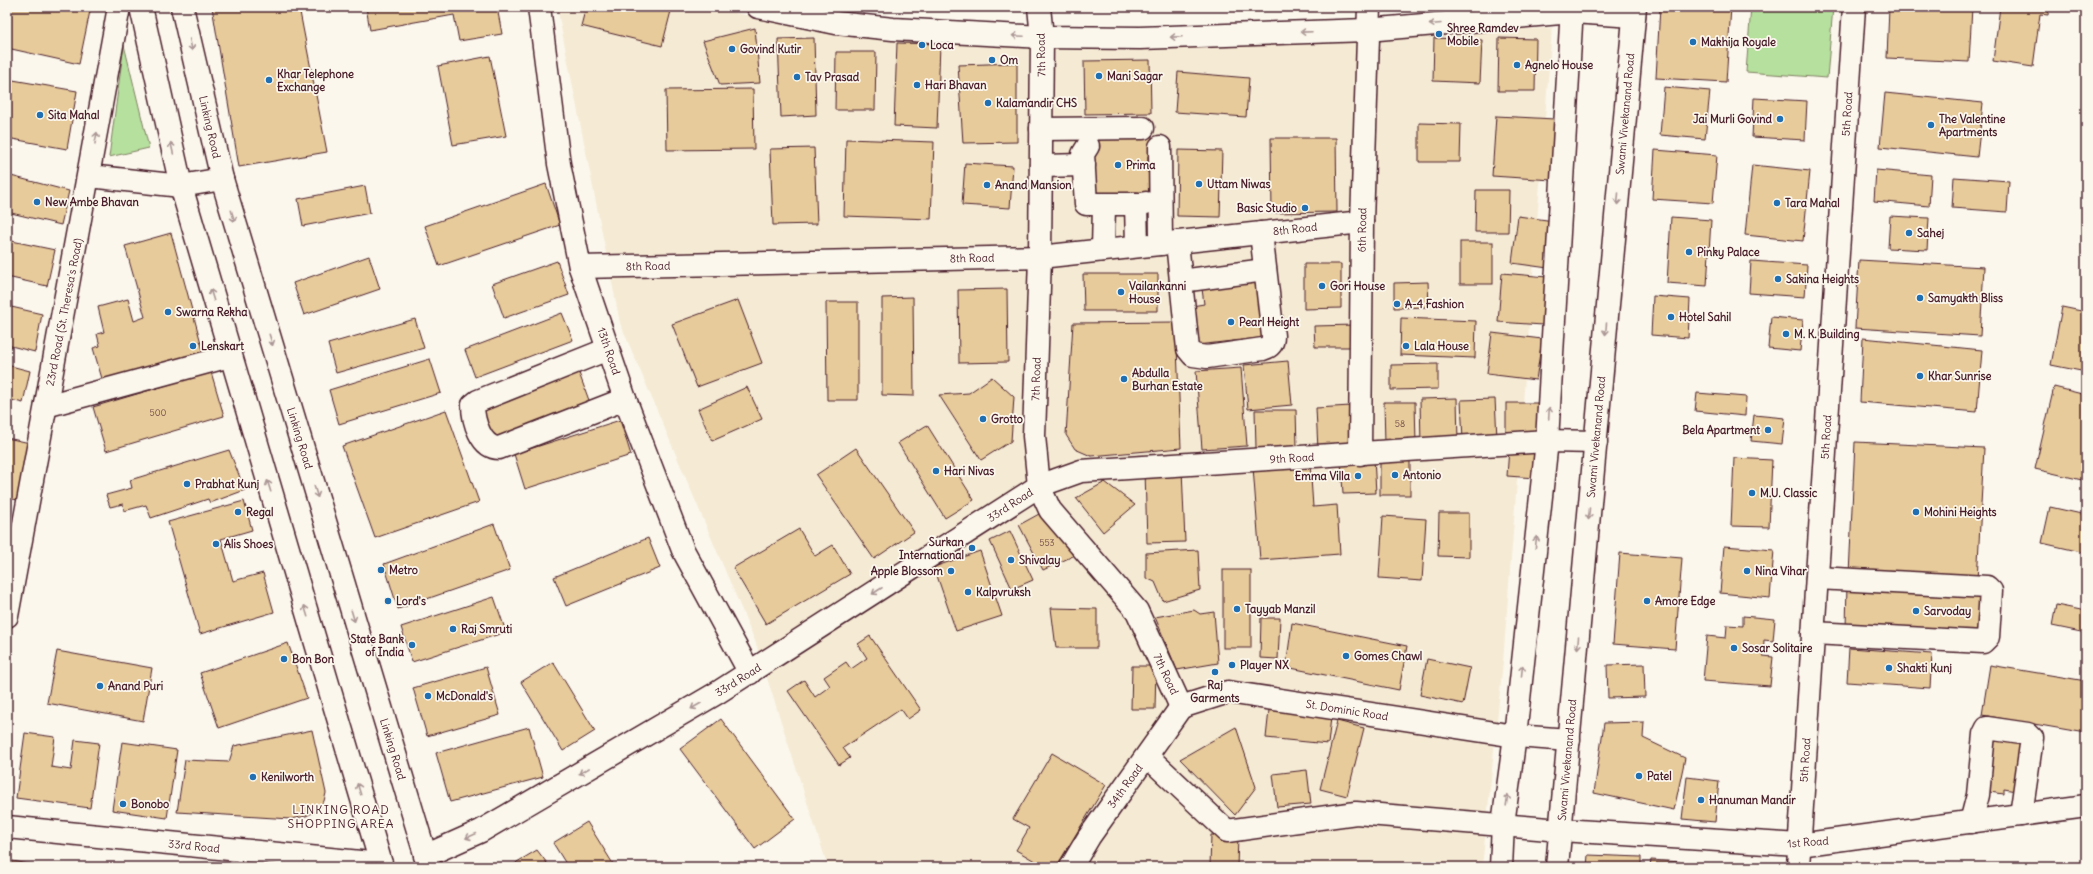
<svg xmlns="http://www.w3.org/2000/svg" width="2093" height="874" viewBox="0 0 2093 874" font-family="Delius,sans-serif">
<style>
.built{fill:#f5ead4}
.green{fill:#b6e09d;stroke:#808064}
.building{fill:#e7cb9b;stroke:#4a1f2b}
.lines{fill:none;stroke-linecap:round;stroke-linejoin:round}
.minor-casing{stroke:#4a1f2b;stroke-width:25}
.major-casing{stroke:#4a1f2b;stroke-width:25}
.minor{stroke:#fbf7ec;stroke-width:22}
.major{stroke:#fbf7ec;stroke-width:22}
.oneway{stroke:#ab9695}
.poi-dot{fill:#1f6fb2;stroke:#fbf7ec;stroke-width:1.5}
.labels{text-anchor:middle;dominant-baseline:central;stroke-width:3.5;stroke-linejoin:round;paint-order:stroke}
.number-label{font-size:9px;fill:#714a47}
.poi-label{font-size:11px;font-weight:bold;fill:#4a1f2b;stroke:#fbf7ec;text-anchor:start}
.street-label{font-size:11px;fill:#4a1f2b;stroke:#fbf7ec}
.neighbourhood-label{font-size:12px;letter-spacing:1px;fill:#4a1f2b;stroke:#fbf7ec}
</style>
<rect width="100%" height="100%" fill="#fbf7ec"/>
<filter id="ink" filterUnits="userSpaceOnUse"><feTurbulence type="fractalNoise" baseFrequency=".025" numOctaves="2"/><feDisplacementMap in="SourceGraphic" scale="8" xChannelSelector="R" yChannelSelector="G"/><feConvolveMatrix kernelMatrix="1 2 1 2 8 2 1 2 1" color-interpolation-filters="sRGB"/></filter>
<g filter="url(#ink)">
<polygon class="built" points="557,7 702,7 812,27 1065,46 1552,28 1503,662 1482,867 828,867 755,641 620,323"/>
<g class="green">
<polygon points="1751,7 1833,7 1827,78 1746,72"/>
<polygon points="124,45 149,148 109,157"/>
</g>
<g class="building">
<polygon points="7,7 72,7 90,11 79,64 7,48"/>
<polygon points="212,7 299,7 327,152 239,167"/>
<polygon points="366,7 497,7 502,34 459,41 454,15 370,30"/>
<polygon points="586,7 672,7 662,46 581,26"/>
<polygon points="1660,7 1731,7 1726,82 1656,78"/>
<polygon points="1889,7 1972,7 1969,62 1887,58"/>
<polygon points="2000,7 2049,7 2048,15 2040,14 2033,67 1993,61"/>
<polygon points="755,28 760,83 720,85 703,41"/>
<polygon points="814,38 816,115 781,117 778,39"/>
<polygon points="1434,38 1482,40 1480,83 1433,81"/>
<polygon points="1499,38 1536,39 1535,91 1498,91"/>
<polygon points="897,43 940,44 937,128 894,126"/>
<polygon points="836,52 876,52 875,110 835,110"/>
<polygon points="490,56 506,136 453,145 438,66"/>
<polygon points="1150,60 1151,113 1085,114 1084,61"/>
<polygon points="1017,63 1017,142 963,143 958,65"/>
<polygon points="1178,72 1249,78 1246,117 1175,112"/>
<polygon points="7,79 77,91 67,149 7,138"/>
<polygon points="1664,87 1710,91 1705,139 1660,135"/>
<polygon points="753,89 754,149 667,150 666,90"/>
<polygon points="1885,93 1983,103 1977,157 1880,147"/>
<polygon points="1754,98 1807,101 1805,140 1752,137"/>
<polygon points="1496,116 1555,119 1552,180 1492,176"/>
<polygon points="1419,123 1461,124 1460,162 1419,162"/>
<polygon points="1089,132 1152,132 1152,156 1148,156 1148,173 1158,173 1158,199 1089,199"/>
<polygon points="1271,138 1336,138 1337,212 1272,213"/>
<polygon points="846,139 934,142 931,219 844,216"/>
<polygon points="814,148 817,224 773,225 770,149"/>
<polygon points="1178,150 1222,151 1220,217 1177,216"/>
<polygon points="1655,150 1717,155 1713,203 1652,199"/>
<polygon points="965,163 1013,166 1010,208 962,205"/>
<polygon points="1752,165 1810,171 1803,241 1745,235"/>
<polygon points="1876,170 1931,175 1929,206 1874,201"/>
<polygon points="7,175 69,191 61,225 7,212"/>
<polygon points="1954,177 2009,181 2007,212 1952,208"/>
<polygon points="546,184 560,225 439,266 425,226"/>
<polygon points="365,186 370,213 303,226 298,199"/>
<polygon points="1476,190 1509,190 1508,232 1475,232"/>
<polygon points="1518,216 1554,221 1548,268 1512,263"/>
<polygon points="1890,216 1929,218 1927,250 1888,248"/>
<polygon points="1671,217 1711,220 1707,286 1667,283"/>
<polygon points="171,233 204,354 103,382 93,348 100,346 97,334 104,332 98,307 128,299 134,321 145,317 125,246"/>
<polygon points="7,240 55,250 47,286 7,277"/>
<rect x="1460" y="242" width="33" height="42"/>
<polygon points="369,256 380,289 304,315 293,283"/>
<polygon points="1859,260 1984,267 1980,336 1855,328"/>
<polygon points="557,261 569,295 504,318 492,284"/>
<polygon points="1751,261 1807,265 1805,297 1749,293"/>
<polygon points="1304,264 1341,264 1341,308 1304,309"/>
<polygon points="1502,273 1547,277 1543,325 1498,322"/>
<polygon points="1083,274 1158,274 1158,311 1084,311"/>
<polygon points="1256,279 1268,337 1197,345 1192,306 1204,304 1201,281"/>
<polygon points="1428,282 1429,307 1394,308 1394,283"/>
<polygon points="1007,289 1008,362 959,363 958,290"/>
<polygon points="1653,296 1690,299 1688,338 1651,335"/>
<polygon points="913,297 914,396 882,395 882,298"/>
<polygon points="738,300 762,363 697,387 672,324"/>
<polygon points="826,302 858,302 858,400 827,400"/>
<polygon points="7,306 42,314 35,352 7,345"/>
<polygon points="2062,307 2086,312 2086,372 2051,365"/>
<polygon points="562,313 573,340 475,377 465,350"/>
<polygon points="1771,317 1803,320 1800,351 1768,348"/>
<polygon points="1401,318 1476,321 1475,358 1400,355"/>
<polygon points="415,319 424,348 336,373 328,344"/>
<polygon points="1176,322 1181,448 1091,456 1075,449 1066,435 1073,323"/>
<polygon points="1355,325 1356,347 1315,347 1314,326"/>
<polygon points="1492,333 1542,339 1536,380 1487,374"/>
<polygon points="1863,338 1982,350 1977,412 1860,402"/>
<polygon points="430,359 441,393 339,424 329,390"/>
<polygon points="1288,361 1292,405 1248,409 1244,365"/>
<polygon points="1438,364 1438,389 1391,390 1391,365"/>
<polygon points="7,365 30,371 23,403 7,399"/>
<polygon points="1241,368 1247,446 1202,449 1196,371"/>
<polygon points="211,372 224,416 106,451 93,407"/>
<polygon points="579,373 590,403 491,440 479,409"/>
<polygon points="992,377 1014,397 1011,441 981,460 939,395 969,393"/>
<polygon points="747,387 762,419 712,441 698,409"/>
<polygon points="2054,387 2086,395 2086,481 2035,469"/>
<polygon points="1697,393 1746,397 1745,416 1695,411"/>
<polygon points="1457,398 1458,443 1421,444 1420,399"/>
<polygon points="1495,399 1497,438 1463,440 1461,400"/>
<polygon points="1384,402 1415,402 1416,444 1385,444"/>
<rect x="1506" y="403" width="35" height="35"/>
<polygon points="1351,406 1353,448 1318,450 1316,408"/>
<polygon points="446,410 479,502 375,538 342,446"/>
<polygon points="1255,410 1296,410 1297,448 1256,448"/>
<polygon points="1754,415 1785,418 1782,444 1751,441"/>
<polygon points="620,420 631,455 525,489 514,454"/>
<polygon points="927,425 974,500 945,518 898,443"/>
<polygon points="7,438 30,443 18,500 7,498"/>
<polygon points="1855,442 1984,448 1977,581 1849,575"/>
<polygon points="856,448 914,532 874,559 816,475"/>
<polygon points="1509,449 1537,451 1535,478 1507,476"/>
<polygon points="229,450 245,490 210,503 208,499 151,518 146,505 124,511 123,504 110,507 106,495 132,488 130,480"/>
<rect x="1380" y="455" width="30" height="40"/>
<polygon points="1374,458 1376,493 1343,494 1341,460"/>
<polygon points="1734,458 1772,460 1769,527 1731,526"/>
<polygon points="1310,463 1313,507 1337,505 1340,554 1260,560 1253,467"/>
<polygon points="1182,469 1185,542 1147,543 1145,470"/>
<polygon points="1105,482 1135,505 1103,532 1076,498"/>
<polygon points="244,501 252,530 221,539 233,581 263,573 274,612 200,634 168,522"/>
<polygon points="2050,507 2086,515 2086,553 2042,543"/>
<polygon points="1439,513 1469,513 1469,557 1438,556"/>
<polygon points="1039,514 1046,516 1058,528 1073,556 1043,570 1019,525"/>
<polygon points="1383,516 1426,519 1422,581 1379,578"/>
<polygon points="494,524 510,570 398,609 384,564"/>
<polygon points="799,529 815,556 833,545 850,574 766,624 733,568"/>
<polygon points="1010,531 1033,580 1012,589 990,541"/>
<polygon points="648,538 660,568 566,606 554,577"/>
<polygon points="1724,546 1774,550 1770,598 1720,593"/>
<polygon points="1198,550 1200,590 1163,601 1155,582 1146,578 1146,553"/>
<polygon points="980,551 1002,616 956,631 934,567"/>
<polygon points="1620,553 1682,558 1675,649 1613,644"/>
<rect x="1223" y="570" width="28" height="78"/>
<polygon points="1847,583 1987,592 1985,637 1846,629"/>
<polygon points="494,597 506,632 412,662 401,627"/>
<polygon points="2056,605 2086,611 2086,633 2052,626"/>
<polygon points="1051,608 1097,609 1097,648 1056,648"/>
<polygon points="1194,610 1200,614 1214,612 1218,663 1177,670 1155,617"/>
<polygon points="1743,616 1775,619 1773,641 1764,640 1763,656 1773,657 1770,686 1703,681 1707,636 1726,638 1727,625 1743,626"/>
<polygon points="1261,618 1280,618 1278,659 1260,658"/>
<polygon points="1292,623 1407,646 1399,690 1286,667"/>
<polygon points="870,636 921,710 908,719 901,709 843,748 850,758 839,765 788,691 804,680 815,697 830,686 824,677 846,662 851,669 867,658 858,644"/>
<polygon points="288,643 307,698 219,728 200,673"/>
<polygon points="1849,648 1932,654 1930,688 1847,682"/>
<polygon points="57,651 152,668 143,721 47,703"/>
<polygon points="1427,659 1470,668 1463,704 1420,695"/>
<polygon points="553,662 595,731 563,751 521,682"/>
<polygon points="1644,664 1645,697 1608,698 1607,665"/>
<polygon points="1990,665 2086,681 2086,733 1982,715"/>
<polygon points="1132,666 1156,666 1155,709 1131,709"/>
<polygon points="486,667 500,715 427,736 413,688"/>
<polygon points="1269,710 1331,717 1328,744 1266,738"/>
<polygon points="721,719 795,819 755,849 680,749"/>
<polygon points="1337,721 1364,728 1347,796 1320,789"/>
<polygon points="1644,722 1643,738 1685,758 1674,810 1594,793 1604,723"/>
<polygon points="529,727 543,777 450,802 436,753"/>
<polygon points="1236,727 1256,787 1235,815 1180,759"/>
<polygon points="312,730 326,793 324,801 318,810 306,816 291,819 177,812 185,760 229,762 234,746"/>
<polygon points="1991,730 2021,735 2019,745 2029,747 2022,792 2004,789 2004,794 1982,791"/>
<polygon points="25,733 55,737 51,767 71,770 75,740 99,743 90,808 16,798"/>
<polygon points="122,742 177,750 167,818 112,810"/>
<polygon points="1052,753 1106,785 1056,867 1045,867 1016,850 1029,828 1013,819"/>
<polygon points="1307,770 1311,804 1277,807 1273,774"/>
<polygon points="1687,777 1719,781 1715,822 1682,819"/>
<polygon points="587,822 615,867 568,867 553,843"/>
<polygon points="1211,835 1238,836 1237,867 1210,867"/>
<polygon points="537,850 550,867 512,867 517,862"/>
<polygon points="1588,855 1641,857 1641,867 1587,867"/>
<polygon points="7,860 46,867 7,867"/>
<polygon points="1651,860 1680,862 1680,867 1650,867"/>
</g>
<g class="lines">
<defs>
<g id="minor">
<polyline points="539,7 559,164 580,267 625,399 683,550 750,673"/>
<polyline points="758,7 836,23 893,29 1042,37 1140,38 1367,30 1572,12 1634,16"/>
<polyline points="1039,7 1042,37 1040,257 1034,436 1039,486 1050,510 1137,611 1181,707"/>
<polyline points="1041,129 1143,128"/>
<polyline points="1088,146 1083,154 1086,204 1141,204 1146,203"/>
<polyline points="1160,147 1161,244"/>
<polyline points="1041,166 1084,165"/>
<polyline points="89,176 181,186"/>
<polyline points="1136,204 1137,246"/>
<path d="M1177 242 1188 349 1193 355 1207 357 1263 349C1270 347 1273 344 1273 336L1261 233"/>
<polyline points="1103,250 1104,205"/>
<polyline points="580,267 1040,257 1362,222"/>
<polyline points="1181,281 1265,270"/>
<path d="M608 349 478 401 473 405C473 421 481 448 499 448L625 399"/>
<polyline points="46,406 230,356"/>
<polyline points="1360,454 1362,222 1369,7"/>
<polyline points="7,616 119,7"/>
<polyline points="1813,633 1983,642 1988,637 1991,591 1987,587 1817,578"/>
<polyline points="1181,707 1228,692 1515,736 1569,740"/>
<polyline points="1147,756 1227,831 1356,813 1561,830 1799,845 2086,806"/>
<polyline points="1971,822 1978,795 1984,734 1987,728 2028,734 2032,738 2021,815"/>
<polyline points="7,827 381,864"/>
<polyline points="425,856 481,831 717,693 1039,486 1081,471 1547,441 1596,442"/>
<polyline points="1071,867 1089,837 1181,707"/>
<polyline points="1798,867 1854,7"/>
</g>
<g id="major">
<polyline points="141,7 181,186 382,867"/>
<polyline points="182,7 222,179 429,867"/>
<polyline points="181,186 222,179"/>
<polyline points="1501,867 1503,824 1515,736 1547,441 1572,7"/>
<polyline points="1557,867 1635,7"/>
</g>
</defs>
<use href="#minor" class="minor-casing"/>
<use href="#major" class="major-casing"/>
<use href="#minor" class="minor"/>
<use href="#major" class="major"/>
</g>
<defs><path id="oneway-shaft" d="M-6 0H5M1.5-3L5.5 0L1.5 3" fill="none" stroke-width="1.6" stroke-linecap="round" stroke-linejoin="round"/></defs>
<g class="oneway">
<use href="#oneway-shaft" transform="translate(1435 24) rotate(175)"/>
<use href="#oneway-shaft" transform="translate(1306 32) rotate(178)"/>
<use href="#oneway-shaft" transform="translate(1018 36) rotate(-177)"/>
<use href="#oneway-shaft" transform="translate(1176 37) rotate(178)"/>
<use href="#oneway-shaft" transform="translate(191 45) rotate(77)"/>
<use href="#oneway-shaft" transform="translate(96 138) rotate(-80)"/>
<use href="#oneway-shaft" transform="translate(172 148) rotate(-103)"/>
<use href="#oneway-shaft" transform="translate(1618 199) rotate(95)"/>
<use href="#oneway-shaft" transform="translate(233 216) rotate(73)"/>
<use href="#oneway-shaft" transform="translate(212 295) rotate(-107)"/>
<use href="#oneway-shaft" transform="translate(1606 329) rotate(95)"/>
<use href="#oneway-shaft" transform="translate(271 340) rotate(73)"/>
<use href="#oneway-shaft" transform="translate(1549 413) rotate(-87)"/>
<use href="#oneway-shaft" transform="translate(269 486) rotate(-107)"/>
<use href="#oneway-shaft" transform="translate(316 492) rotate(73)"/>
<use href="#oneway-shaft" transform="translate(1589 514) rotate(95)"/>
<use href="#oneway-shaft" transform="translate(1536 542) rotate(-84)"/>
<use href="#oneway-shaft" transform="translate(877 591) rotate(147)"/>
<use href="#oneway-shaft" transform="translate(306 611) rotate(-107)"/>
<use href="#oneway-shaft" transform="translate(353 616) rotate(73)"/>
<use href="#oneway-shaft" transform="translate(1578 643) rotate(95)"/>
<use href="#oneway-shaft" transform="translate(1522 671) rotate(-84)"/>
<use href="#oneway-shaft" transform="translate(696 706) rotate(150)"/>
<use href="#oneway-shaft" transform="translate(584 771) rotate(150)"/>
<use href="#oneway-shaft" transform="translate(359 789) rotate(-107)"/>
<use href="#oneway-shaft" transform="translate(1507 800) rotate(-82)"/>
<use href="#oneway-shaft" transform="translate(471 836) rotate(156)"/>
</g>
</g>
<g class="poi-dot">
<circle cx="1439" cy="34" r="4"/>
<circle cx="1693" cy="42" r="4"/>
<circle cx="922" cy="45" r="4"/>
<circle cx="732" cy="49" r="4"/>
<circle cx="992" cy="60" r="4"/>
<circle cx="1517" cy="65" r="4"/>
<circle cx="1099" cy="76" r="4"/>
<circle cx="797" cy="77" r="4"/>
<circle cx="269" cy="80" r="4"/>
<circle cx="917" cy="85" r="4"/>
<circle cx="988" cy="103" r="4"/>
<circle cx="40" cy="115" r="4"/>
<circle cx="1780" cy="119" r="4"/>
<circle cx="1931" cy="125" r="4"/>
<circle cx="1118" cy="165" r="4"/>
<circle cx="1199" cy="184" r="4"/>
<circle cx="987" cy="185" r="4"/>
<circle cx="37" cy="202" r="4"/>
<circle cx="1777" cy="203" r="4"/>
<circle cx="1305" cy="208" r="4"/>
<circle cx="1909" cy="233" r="4"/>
<circle cx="1689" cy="252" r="4"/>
<circle cx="1778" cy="279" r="4"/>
<circle cx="1322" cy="286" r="4"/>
<circle cx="1121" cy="292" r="4"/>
<circle cx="1920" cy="298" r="4"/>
<circle cx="1397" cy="304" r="4"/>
<circle cx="168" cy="312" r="4"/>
<circle cx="1671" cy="317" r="4"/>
<circle cx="1231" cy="322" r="4"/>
<circle cx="1786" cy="334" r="4"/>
<circle cx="193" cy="346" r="4"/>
<circle cx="1406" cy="346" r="4"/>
<circle cx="1920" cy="376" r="4"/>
<circle cx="1124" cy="379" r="4"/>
<circle cx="983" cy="419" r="4"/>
<circle cx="1768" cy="430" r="4"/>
<circle cx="936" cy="471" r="4"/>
<circle cx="1395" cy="475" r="4"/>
<circle cx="1358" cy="476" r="4"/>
<circle cx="187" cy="484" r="4"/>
<circle cx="1752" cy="493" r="4"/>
<circle cx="238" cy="512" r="4"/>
<circle cx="1916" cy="512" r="4"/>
<circle cx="216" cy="544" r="4"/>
<circle cx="972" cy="548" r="4"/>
<circle cx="1011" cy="560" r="4"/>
<circle cx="381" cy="570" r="4"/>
<circle cx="951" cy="571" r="4"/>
<circle cx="1747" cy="571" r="4"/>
<circle cx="968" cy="592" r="4"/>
<circle cx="388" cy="601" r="4"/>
<circle cx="1647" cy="601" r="4"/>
<circle cx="1237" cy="609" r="4"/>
<circle cx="1916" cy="611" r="4"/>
<circle cx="453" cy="629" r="4"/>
<circle cx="412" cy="645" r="4"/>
<circle cx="1734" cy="648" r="4"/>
<circle cx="1346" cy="656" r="4"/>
<circle cx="284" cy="659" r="4"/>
<circle cx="1232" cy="665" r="4"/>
<circle cx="1889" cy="668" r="4"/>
<circle cx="1215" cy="672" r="4"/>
<circle cx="100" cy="686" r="4"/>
<circle cx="428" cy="696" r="4"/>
<circle cx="1639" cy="776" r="4"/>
<circle cx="253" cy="777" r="4"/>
<circle cx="1701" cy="800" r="4"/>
<circle cx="123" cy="804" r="4"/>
</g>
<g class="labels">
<g class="number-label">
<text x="158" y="412">500</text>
<text x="1400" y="423">58</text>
<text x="1047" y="542">553</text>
</g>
<g class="poi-label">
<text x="1447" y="28">Shree Ramdev<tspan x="1447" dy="13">Mobile</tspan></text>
<text x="1701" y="42">Makhija Royale</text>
<text x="930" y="45">Loca</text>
<text x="740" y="49">Govind Kutir</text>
<text x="1000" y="60">Om</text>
<text x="1525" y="65">Agnelo House</text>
<text x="277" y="74">Khar Telephone<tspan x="277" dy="13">Exchange</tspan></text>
<text x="1107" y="76">Mani Sagar</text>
<text x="805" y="77">Tav Prasad</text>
<text x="925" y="85">Hari Bhavan</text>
<text x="996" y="103">Kalamandir CHS</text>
<text x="48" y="115">Sita Mahal</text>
<text x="1772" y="119" text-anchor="end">Jai Murli Govind</text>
<text x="1939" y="119">The Valentine<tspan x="1939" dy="13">Apartments</tspan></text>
<text x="1126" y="165">Prima</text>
<text x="1207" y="184">Uttam Niwas</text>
<text x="995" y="185">Anand Mansion</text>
<text x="45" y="202">New Ambe Bhavan</text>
<text x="1785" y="203">Tara Mahal</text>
<text x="1297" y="208" text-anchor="end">Basic Studio</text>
<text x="1917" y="233">Sahej</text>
<text x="1697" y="252">Pinky Palace</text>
<text x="1786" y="279">Sakina Heights</text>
<text x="1129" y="286">Vailankanni<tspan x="1129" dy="13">House</tspan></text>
<text x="1330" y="286">Gori House</text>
<text x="1928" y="298">Samyakth Bliss</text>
<text x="1405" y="304">A-4 Fashion</text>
<text x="176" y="312">Swarna Rekha</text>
<text x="1679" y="317">Hotel Sahil</text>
<text x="1239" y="322">Pearl Height</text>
<text x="1794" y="334">M. K. Building</text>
<text x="201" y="346">Lenskart</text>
<text x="1414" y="346">Lala House</text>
<text x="1132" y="373">Abdulla<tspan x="1132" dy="13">Burhan Estate</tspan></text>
<text x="1928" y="376">Khar Sunrise</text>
<text x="991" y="419">Grotto</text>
<text x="1760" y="430" text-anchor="end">Bela Apartment</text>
<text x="944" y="471">Hari Nivas</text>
<text x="1403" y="475">Antonio</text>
<text x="1350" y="476" text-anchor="end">Emma Villa</text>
<text x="195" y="484">Prabhat Kunj</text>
<text x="1760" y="493">M.U. Classic</text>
<text x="246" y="512">Regal</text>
<text x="1924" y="512">Mohini Heights</text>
<text x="964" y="542" text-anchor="end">Surkan<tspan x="964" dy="13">International</tspan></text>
<text x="224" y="544">Alis Shoes</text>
<text x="1019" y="560">Shivalay</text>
<text x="389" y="570">Metro</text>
<text x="943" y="571" text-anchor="end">Apple Blossom</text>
<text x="1755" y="571">Nina Vihar</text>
<text x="976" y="592">Kalpvruksh</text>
<text x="396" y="601">Lord's</text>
<text x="1655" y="601">Amore Edge</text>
<text x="1245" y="609">Tayyab Manzil</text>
<text x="1924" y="611">Sarvoday</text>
<text x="461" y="629">Raj Smruti</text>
<text x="404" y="639" text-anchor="end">State Bank<tspan x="404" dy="13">of India</tspan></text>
<text x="1742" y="648">Sosar Solitaire</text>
<text x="1354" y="656">Gomes Chawl</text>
<text x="292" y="659">Bon Bon</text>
<text x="1240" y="665">Player NX</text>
<text x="1897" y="668">Shakti Kunj</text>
<text x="1215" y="685" text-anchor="middle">Raj<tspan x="1215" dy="13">Garments</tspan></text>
<text x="108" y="686">Anand Puri</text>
<text x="436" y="696">McDonald's</text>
<text x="1647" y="776">Patel</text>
<text x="261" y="777">Kenilworth</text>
<text x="1709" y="800">Hanuman Mandir</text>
<text x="131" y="804">Bonobo</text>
</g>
<g class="street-label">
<text transform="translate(1041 55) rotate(-91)">7th Road</text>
<text transform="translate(1625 114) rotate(-85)">Swami Vivekanand Road</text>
<text transform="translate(1847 114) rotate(-86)">5th Road</text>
<text transform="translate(210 127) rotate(77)">Linking Road</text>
<text transform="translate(1295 229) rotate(-6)">8th Road</text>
<text transform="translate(1362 230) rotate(-89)">6th Road</text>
<text transform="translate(972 258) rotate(-1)">8th Road</text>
<text transform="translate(648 266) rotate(-1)">8th Road</text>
<text transform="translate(64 312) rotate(-79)">23rd Road (St. Theresa's Road)</text>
<text transform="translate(609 351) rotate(71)">13th Road</text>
<text transform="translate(1036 379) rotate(-88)">7th Road</text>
<text transform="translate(1596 437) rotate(-85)">Swami Vivekanand Road</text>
<text transform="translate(1826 437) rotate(-86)">5th Road</text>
<text transform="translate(300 438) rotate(73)">Linking Road</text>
<text transform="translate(1292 458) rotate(-3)">9th Road</text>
<text transform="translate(1010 505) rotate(-33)">33rd Road</text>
<text transform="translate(1166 674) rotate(65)">7th Road</text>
<text transform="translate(738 680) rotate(-32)">33rd Road</text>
<text transform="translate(1347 710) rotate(9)">St. Dominic Road</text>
<text transform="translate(393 749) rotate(73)">Linking Road</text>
<text transform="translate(1567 760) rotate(-85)">Swami Vivekanand Road</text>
<text transform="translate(1805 760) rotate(-86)">5th Road</text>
<text transform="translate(1125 786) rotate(-54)">34th Road</text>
<text transform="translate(1808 842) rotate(-4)">1st Road</text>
<text transform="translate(194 846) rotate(6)">33rd Road</text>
</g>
<g class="neighbourhood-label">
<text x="341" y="809">LINKING ROAD<tspan x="341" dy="14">SHOPPING AREA</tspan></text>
</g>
</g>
<rect width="2093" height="874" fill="none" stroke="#fbf7ec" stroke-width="24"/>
<rect x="12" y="12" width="2069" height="850" fill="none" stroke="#4a1f2b" stroke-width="1.5" filter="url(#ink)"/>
</svg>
